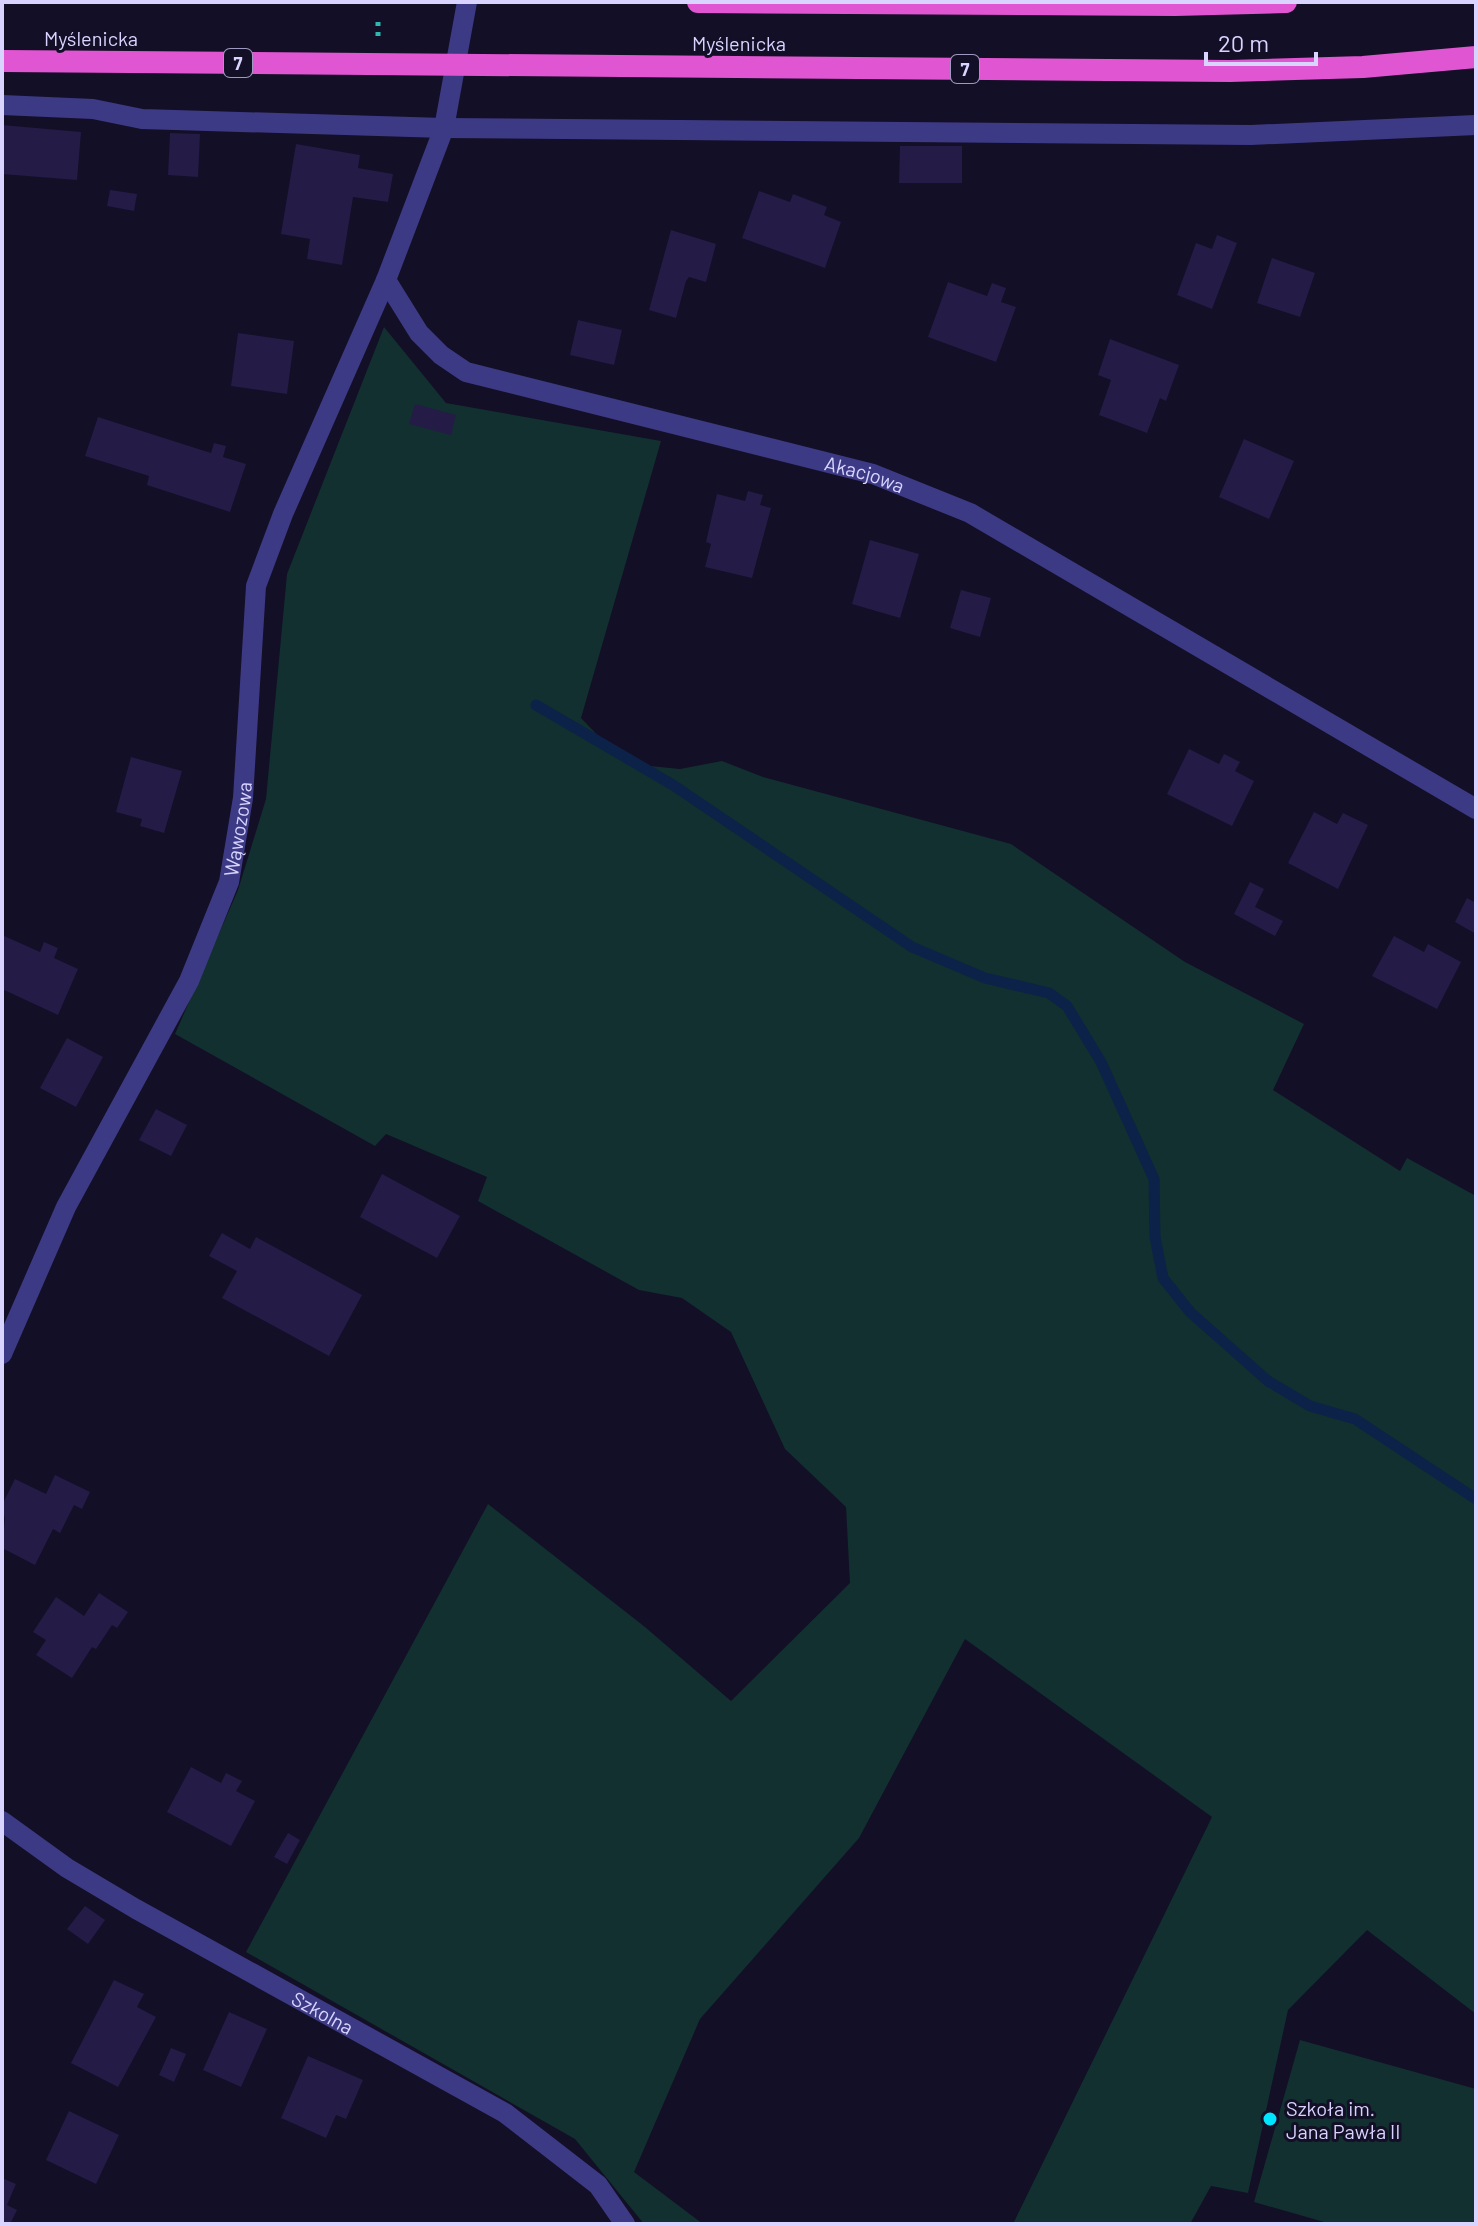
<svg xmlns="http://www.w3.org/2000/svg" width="1478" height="2226" viewBox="0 0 1478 2226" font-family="Barlow,sans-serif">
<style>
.green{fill:#12302f}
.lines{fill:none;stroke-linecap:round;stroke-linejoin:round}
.stream{stroke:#0c2248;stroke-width:11}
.building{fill:#241b47}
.path{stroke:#2fb8b0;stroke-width:5;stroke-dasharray:4 6;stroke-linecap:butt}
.minor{stroke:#3d3a85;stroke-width:20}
.trunk{stroke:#e055d1;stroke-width:22}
.poi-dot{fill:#00e5ff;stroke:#130f26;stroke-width:3}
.labels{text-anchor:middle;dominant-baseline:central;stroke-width:6;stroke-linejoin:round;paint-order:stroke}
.shield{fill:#130f26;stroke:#9e99be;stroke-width:2}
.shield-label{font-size:18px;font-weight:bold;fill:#d9d4ff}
.street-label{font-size:20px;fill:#d9d4ff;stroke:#130f26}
.poi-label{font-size:20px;fill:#d9d4ff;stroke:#130f26;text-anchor:start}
</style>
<rect width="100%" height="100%" fill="#130f26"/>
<g class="green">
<polygon points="384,327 446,403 661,441 581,718 608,746 640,765 680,769 722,761 763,777 1011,844 1185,962 1304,1024 1273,1090 1400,1171 1407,1158 1476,1196 1476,2014 1367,1930 1288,2010 1248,2193 1211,2186 1190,2224 1013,2224 1212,1817 965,1639 859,1838 700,2019 634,2172 703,2224 644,2224 575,2139 246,1952 488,1504 645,1627 731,1701 850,1583 846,1507 785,1449 731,1332 682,1298 639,1290 478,1201 487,1177 386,1134 375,1146 175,1034 238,890 266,799 287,574"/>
<polygon points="1300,2040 1476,2089 1476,2224 1331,2224 1254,2202"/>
</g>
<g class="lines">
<polyline class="stream" points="536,705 673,785 912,947 985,978 1049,993 1067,1006 1101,1062 1154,1179 1155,1237 1163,1278 1190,1312 1268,1381 1310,1406 1355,1419 1476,1499"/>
</g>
<g class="building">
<polygon points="2,125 81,132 77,180 2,174"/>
<polygon points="170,133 200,134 198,177 168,175"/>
<polygon points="296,144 360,155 358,168 393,174 388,202 353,197 342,265 307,259 310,239 281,234"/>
<polygon points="900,146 962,146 962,183 899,183"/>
<polygon points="110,190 137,194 134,211 107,206"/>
<polygon points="759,191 790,202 793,194 827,207 824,215 841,222 825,268 742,238"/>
<polygon points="671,230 716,244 706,282 689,277 686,281 676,318 649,310"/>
<polygon points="1217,235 1237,243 1212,309 1177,295 1196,243 1212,249"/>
<polygon points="1272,258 1315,273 1300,317 1257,303"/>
<polygon points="948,282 987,296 992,283 1006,288 1001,302 1016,307 996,362 928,337"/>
<polygon points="578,320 622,330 614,365 570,355"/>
<polygon points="238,333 294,341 287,394 231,386"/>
<polygon points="1110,339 1179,365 1166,401 1160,398 1147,433 1099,415 1111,380 1098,375"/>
<polygon points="415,404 456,415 451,435 409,424"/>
<polygon points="98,417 211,453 214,443 226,446 223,457 246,464 230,512 147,485 149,476 85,456"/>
<polygon points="1244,439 1294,461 1269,519 1219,497"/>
<polygon points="748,491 763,495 760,505 771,508 752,578 705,567 711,544 706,542 717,494 745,501"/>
<polygon points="870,540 919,554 900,618 852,604"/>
<polygon points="961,590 991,598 980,637 950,628"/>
<polygon points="1189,749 1219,764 1224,754 1240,762 1235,771 1254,781 1232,826 1167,794"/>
<polygon points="131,757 182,771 164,833 140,826 142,819 116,812"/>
<polygon points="1314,812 1337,824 1343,813 1368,825 1338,889 1288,863"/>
<polygon points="1250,882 1264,889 1255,907 1283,921 1275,936 1234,914"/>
<polygon points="1467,898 1476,903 1476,934 1455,922"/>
<polygon points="2,935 40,952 44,942 58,948 54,958 78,969 58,1015 2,989"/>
<polygon points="1394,936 1424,952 1428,944 1461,962 1437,1009 1372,976"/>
<polygon points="67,1038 103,1057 76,1107 40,1088"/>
<polygon points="156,1109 187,1125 171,1156 139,1140"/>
<polygon points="382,1174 460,1216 437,1258 360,1217"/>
<polygon points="222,1233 250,1249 256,1237 362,1295 329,1356 222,1298 237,1271 209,1256"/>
<polygon points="55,1475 90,1492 82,1509 74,1505 60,1533 53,1529 35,1565 2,1548 5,1519 2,1505 15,1479 46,1494"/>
<polygon points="99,1593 128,1612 117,1628 112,1625 96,1649 92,1647 72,1678 36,1655 46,1640 33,1632 56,1597 84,1616"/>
<polygon points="191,1767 221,1783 226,1773 242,1781 236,1791 255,1801 231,1846 167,1812"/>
<polygon points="288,1833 300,1840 287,1864 274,1857"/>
<polygon points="85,1906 105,1920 88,1944 67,1929"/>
<polygon points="114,1980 144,1994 137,2007 156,2017 118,2087 71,2063"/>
<polygon points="229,2012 267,2029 241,2087 203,2070"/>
<polygon points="171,2048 186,2054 174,2082 159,2075"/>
<polygon points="308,2056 363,2080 346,2119 336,2115 326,2138 281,2118"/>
<polygon points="69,2111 119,2135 96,2184 46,2160"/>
<polygon points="2,2178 16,2184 7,2205 17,2210 10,2224 2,2224"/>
</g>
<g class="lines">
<polyline class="path" points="378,36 378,19"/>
<g class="minor">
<path id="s1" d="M467 2 444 128 386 280 419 333 441 355 466 372 873 474 970 513 1476 809"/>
<polyline points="2,105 93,109 142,119 444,128 1251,135 1476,125"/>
<path id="s2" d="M2 1354 66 1207 189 981 229 882 243 798 256 586 283 514 386 280"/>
<path id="s3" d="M2 1821 67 1868 136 1909 505 2113 598 2185 625 2224"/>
</g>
<g class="trunk">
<polyline points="698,2 1175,5 1286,2"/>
<polyline points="2,61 1230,71 1363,67 1476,57"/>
</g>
</g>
<circle class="poi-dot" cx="1270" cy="2119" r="8"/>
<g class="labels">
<g class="shield">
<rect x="224" y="49" width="28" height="28" rx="6"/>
<rect x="951" y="55" width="28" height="28" rx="6"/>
</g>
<g class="shield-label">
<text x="238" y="63">7</text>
<text x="965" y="69">7</text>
</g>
<g class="street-label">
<text x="91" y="38">Myślenicka</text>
<text x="739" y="43">Myślenicka</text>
<text stroke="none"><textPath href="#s1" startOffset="826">Akacjowa</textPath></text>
<text stroke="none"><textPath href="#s2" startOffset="578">Wąwozowa</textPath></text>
<text stroke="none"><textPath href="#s3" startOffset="374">Szkolna</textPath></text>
</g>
<g class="poi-label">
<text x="1286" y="2108">Szkoła im.<tspan x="1286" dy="23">Jana Pawła II</tspan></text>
</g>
</g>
<rect width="1478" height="2226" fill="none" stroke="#d9d4ff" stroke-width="8"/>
<path d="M1206 52v12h110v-12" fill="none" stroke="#d9d4ff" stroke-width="4"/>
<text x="1218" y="52" font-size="24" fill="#d9d4ff" stroke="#130f26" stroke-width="6" paint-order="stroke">20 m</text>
</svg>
